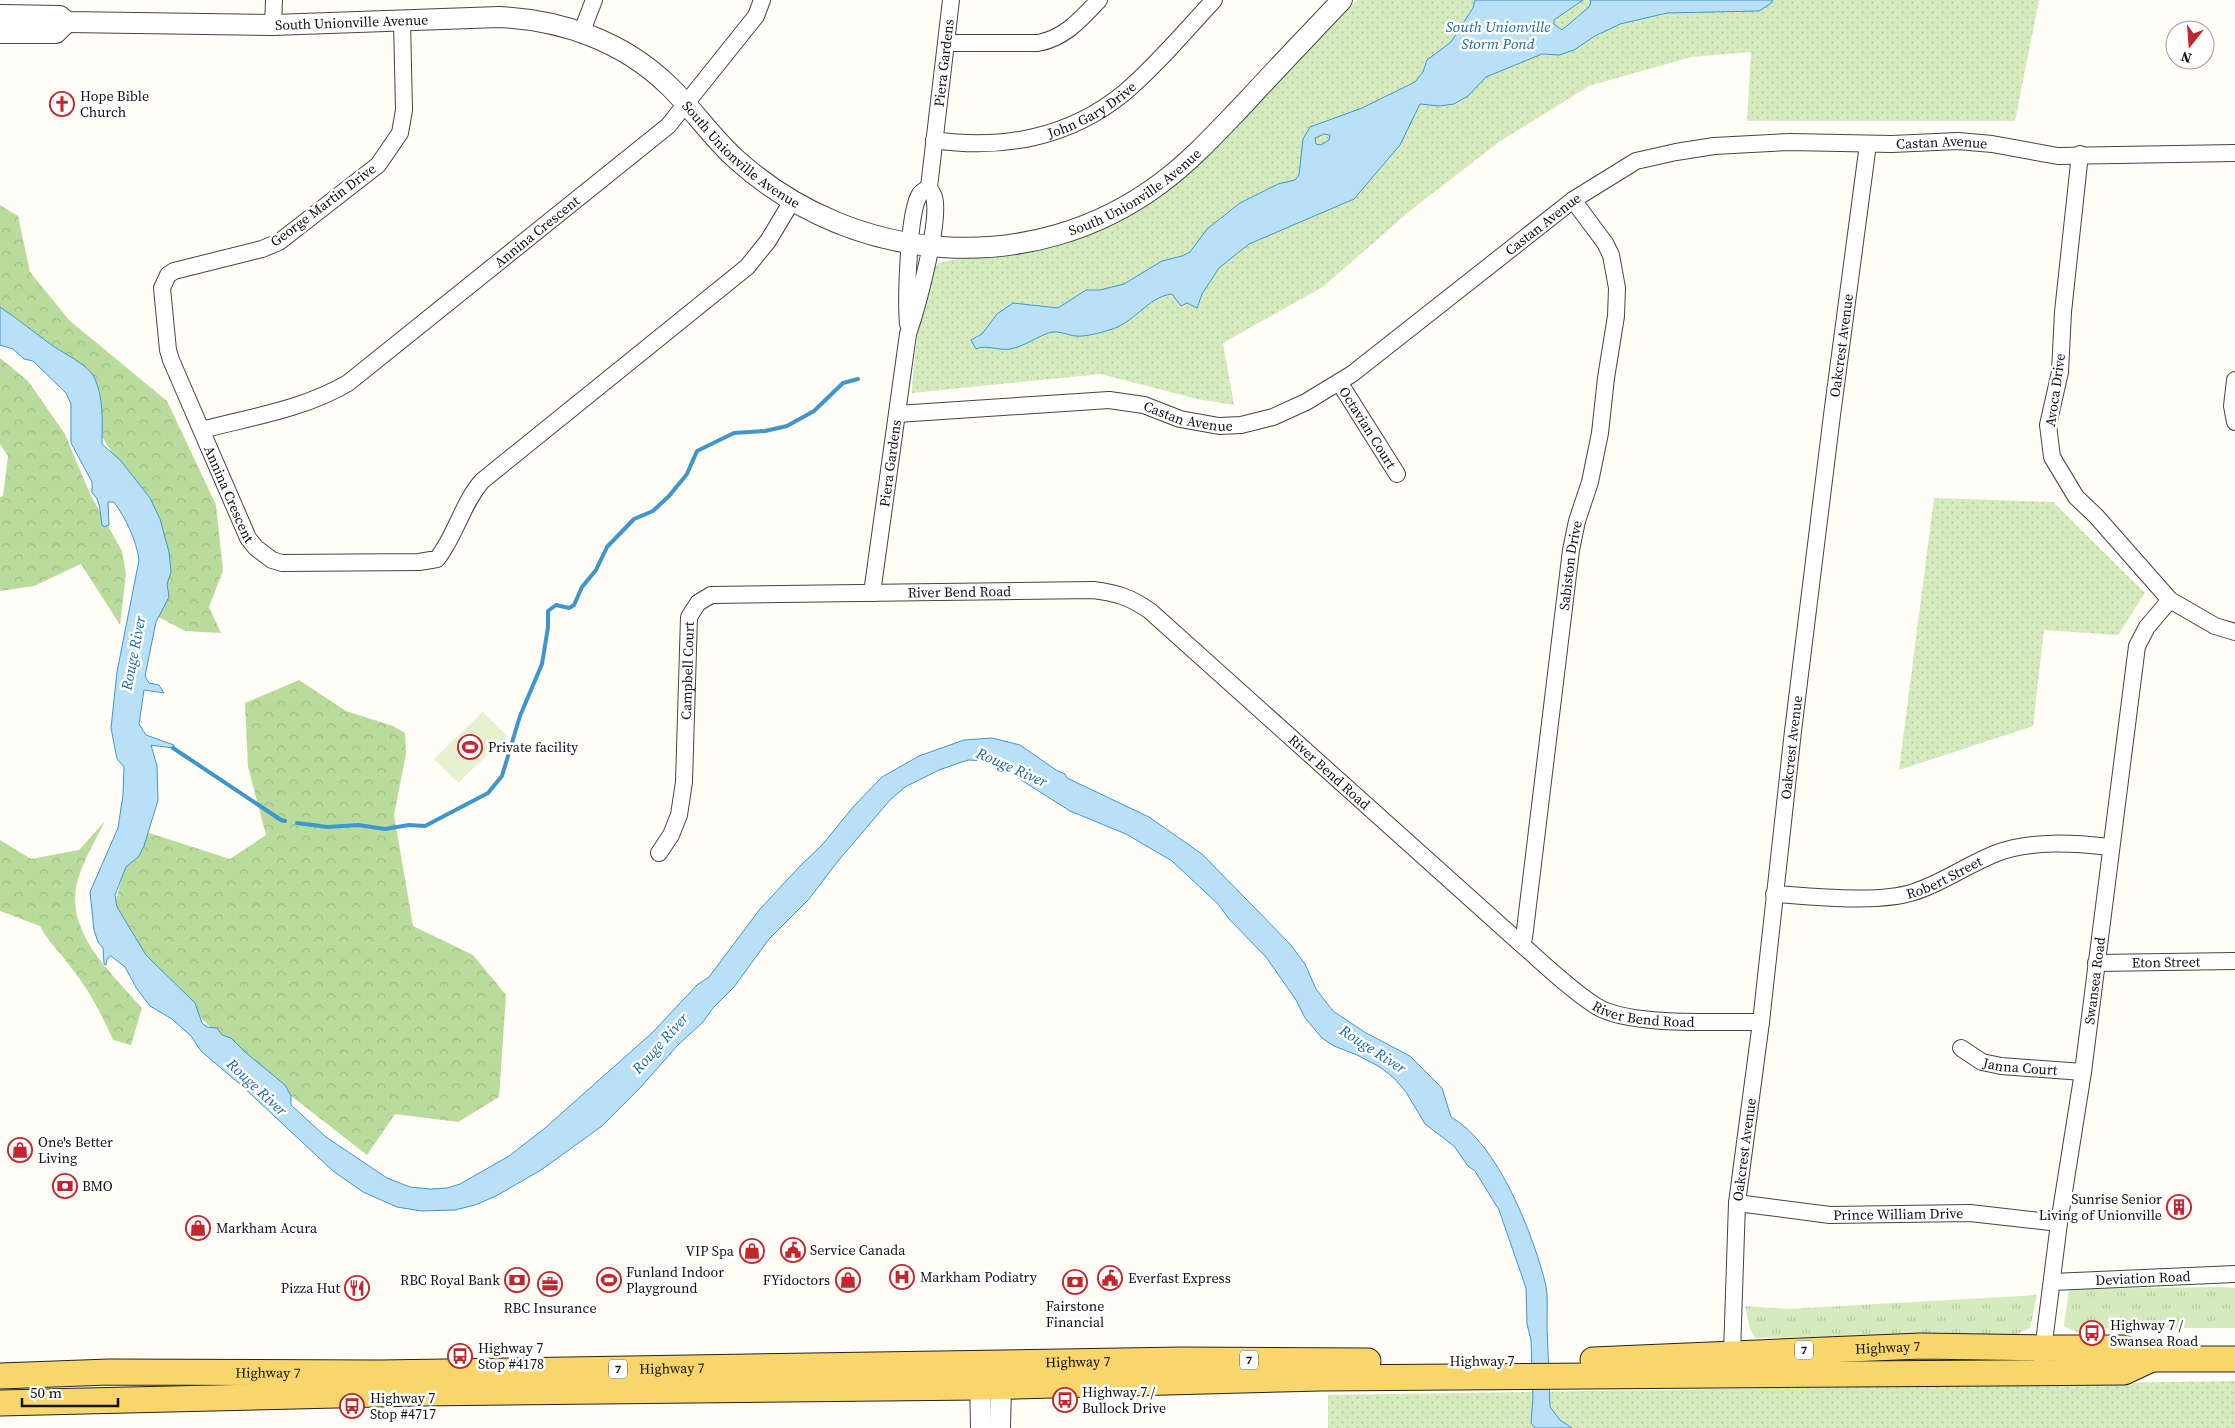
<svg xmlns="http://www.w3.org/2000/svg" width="2235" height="1428" viewBox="0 0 2235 1428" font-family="'Source Serif 4',serif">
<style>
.grass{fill:url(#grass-tufts)}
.forest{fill:url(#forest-crowns)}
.park{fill:url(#park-dots)}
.pitch{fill:#e6f2cf}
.water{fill:#b9e0f7;stroke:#3f96cf;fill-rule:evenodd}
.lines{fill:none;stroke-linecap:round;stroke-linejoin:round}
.stream{stroke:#3f96cf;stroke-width:4}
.minor-casing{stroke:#444;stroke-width:18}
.tertiary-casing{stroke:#444;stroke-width:22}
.primary-casing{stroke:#222;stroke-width:27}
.minor{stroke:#fff;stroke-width:16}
.tertiary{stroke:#fff;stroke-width:20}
.primary{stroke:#f9d66b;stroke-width:25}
.labels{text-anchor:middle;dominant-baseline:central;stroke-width:5;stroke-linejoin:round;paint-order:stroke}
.shield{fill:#fff;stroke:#585858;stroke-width:1}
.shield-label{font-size:12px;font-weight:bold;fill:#111}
.street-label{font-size:14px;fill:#111;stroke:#fff}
.poi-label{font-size:14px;fill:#111;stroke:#fff;text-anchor:start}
.water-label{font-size:15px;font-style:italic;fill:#1768a6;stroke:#fff}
</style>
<defs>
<pattern id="grass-tufts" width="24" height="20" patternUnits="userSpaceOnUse" patternTransform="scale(1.25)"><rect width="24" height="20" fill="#d5ebbd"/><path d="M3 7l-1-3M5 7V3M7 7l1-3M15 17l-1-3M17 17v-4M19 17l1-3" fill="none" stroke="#b6c8a1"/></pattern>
<pattern id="forest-crowns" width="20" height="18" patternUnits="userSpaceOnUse" patternTransform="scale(1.25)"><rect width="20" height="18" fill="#b9dc9c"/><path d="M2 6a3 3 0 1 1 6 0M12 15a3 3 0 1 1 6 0" fill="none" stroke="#9ebc85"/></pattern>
<pattern id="park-dots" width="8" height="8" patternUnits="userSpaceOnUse" patternTransform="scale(1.25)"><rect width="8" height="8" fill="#d5ebbd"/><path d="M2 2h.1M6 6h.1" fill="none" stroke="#b6c8a1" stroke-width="1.8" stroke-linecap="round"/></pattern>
</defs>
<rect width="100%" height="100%" fill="#fffdf5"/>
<g class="grass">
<polygon points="2218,1287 2235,1288 2235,1328 2087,1328 2079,1333 2064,1326 2069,1289"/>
<polygon points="2037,1295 2030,1328 2016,1335 1755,1338 1750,1329 1745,1306 1787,1309"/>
</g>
<g class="forest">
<polygon points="0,205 18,216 30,272 69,320 167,401 216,505 223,571 209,607 221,633 185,631 153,614 164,574 116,459 96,427 81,385 0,320"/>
<polygon points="0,358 28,381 65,434 90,494 122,551 126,574 120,625 81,564 34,586 0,591 0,497 3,496 8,456 0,444"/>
<polygon points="299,680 346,711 393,726 405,733 406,754 394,815 413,926 473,955 506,995 499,1097 458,1122 395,1114 367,1155 250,1064 198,1015 111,918 124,870 143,831 230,859 266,835 248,767 245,703"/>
<path d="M105 821C96 839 86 856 80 873 59 928 110 971 142 1008L131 1045 113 1040C102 1014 88 989 70 966 60 952 48 942 40 926L0 911V840L31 859 79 850Z"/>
</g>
<g class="park">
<path d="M1357 0H2039L2015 121H1747L1751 52 1691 57 1589 86 1499 142 1411 210 1324 286 1223 343 1234 405 1197 399 1101 374 912 393C913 370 922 276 937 265 949 256 1001 257 1019 254 1048 249 1076 241 1103 229 1167 201 1213 151 1260 102 1293 68 1325 34 1357 0Z"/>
<polygon points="1934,498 2053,502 2145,593 2118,635 2044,630 2033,726 1899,770"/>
<polygon points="2235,1381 2235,1428 1328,1428 1328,1395"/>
</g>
<polygon class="pitch" points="483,712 507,736 458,783 434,759"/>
<g class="water">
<path d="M1475 0H1583L1554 20V24L1562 30 1589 7 1591 2 1590 0H1773L1770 4 1759 11 1667 13 1620 24 1595 36 1574 50 1559 55 1542 54 1486 77 1468 96 1454 104 1440 106 1420 104 1400 145 1354 199 1249 244 1219 268 1202 294 1197 308 1187 303 1181 306 1172 294C1147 297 1134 324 1109 330 1100 333 1085 337 1075 336 1068 335 1060 331 1052 332 1037 336 1026 346 1010 349 997 351 987 344 976 349L971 340 982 334 997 314 1013 303 1058 308 1086 290H1100L1124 284 1162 261 1182 256 1190 252 1207 229 1240 203 1278 184 1295 180 1299 175 1303 139 1310 127 1362 108 1415 82 1423 72 1427 60 1451 42 1473 8ZM1324 134 1330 135 1329 140 1321 145 1316 144 1315 138Z"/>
<path d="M0 307C18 319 35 333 53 346 65 354 89 365 95 379 104 400 102 421 102 444L121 461 150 498 160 519 169 552 171 572 167 584 169 597 156 622 145 676 149 683 159 685 164 693 144 690 139 724 146 735 174 745 173 748 151 745 157 766 158 800 144 846 139 856 126 867 115 895 117 907 146 955 195 1003 202 1023 207 1027 217 1028 222 1035 231 1038 245 1052 285 1085 291 1096V1105L326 1137 387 1178 410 1187 430 1189 447 1188 460 1184 509 1156 545 1128 653 1032 697 985 709 977 760 909 801 865 822 845 854 806 882 777 919 756 964 740 992 738 1020 745 1056 770 1065 774 1067 778 1149 817 1202 854 1290 944 1305 964 1316 989 1333 1011 1366 1033 1410 1056 1442 1088 1451 1117C1498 1143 1534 1236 1546 1286 1548 1298 1547 1312 1547 1324 1548 1352 1549 1379 1550 1407L1560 1420 1572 1428H1535L1531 1423 1533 1398 1531 1340 1527 1324 1526 1288 1499 1210 1475 1171 1468 1166 1454 1146 1425 1124 1406 1092 1395 1079 1380 1067 1357 1055 1334 1046 1322 1038 1305 1018 1296 1000 1266 957 1229 919 1218 904 1172 861 1126 834 1070 811 996 764 987 761 968 760 939 770 905 787 890 800 838 861 809 899 769 939 734 987 713 1008 703 1022 678 1045 639 1089 602 1126 541 1170 496 1196 475 1205 455 1210 421 1211 397 1207 363 1192 333 1171 241 1085 201 1051 191 1036 172 1019 150 1006 137 989 125 967 111 956 107 959 106 965 104 964 103 948 98 942 94 930 90 892 118 828 123 795 124 767 117 759 111 728 117 672 139 560C136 539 126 519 114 502H108L109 525 104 527 102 525C100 515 101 499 92 493V482L71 443V404L66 393 33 361 24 359 13 349 0 345Z"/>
</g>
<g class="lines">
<g class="stream">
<polyline points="173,748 281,820 285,821"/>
<polyline points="297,823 328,827 358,825 385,829 409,825 425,826 488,793 502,776 520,716 542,664 548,627 548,611 556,605 569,608 574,605 582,587 596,570 607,547 634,519 653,511 669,496 687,474 697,451 734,433 765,431 787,426 814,411 843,383 858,379"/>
</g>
<defs>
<g id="minor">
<path id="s1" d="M402 21 404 110 400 133 378 165 279 242 262 249 174 271 168 275 162 288 168 350 171 360 248 538 256 548 272 560 282 563 419 562 437 559C456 535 462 504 482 481L747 267 768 241 792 201"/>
<polyline points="273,25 274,0"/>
<polyline points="582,31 594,0"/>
<path d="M946 43H1038C1065 38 1081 19 1099 0"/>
<path id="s2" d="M934 140C1002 150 1069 138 1124 93 1157 65 1185 31 1214 0"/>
<polyline points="2080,154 2063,312 2060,372 2048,425 2052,457 2076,497 2096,516 2170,600 2215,626 2235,632"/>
<path d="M908 324C906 301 908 211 920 194 922 192 926 189 929 187"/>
<polyline points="2235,380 2232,406 2235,422"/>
<path id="s3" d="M1339 382 1397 474"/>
<path id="s4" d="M897 414 1109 400 1144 405 1180 419 1219 426 1241 425 1273 417 1306 402 1352 374 1573 200 1636 161 1676 152 1714 146 1789 142 1892 144 1958 141 1992 144 2058 156 2235 153"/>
<path id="s5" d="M202 430C251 417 304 409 348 383L668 126 756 16 762 0"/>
<path id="s6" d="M872 593 908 334C917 308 941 220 934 197 933 194 930 190 929 187L951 0"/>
<path id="s7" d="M659 853 671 835 679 815 684 782 689 617 698 603 711 595 1093 590C1117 593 1130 597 1150 611L1520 943C1544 964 1568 988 1596 1006 1629 1027 1720 1021 1761 1022"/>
<path id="s8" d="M1774 894C1814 896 1877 904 1914 892 1943 883 1968 864 1997 853 2031 840 2074 843 2110 847"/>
<path id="s9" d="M1520 943 1524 938 1571 550 1577 521 1590 482 1600 433 1606 378 1616 316 1617 288 1611 255 1605 243 1573 200"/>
<path id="s10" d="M2096 963 2235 961"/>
<path id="s11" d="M1961 1048 1982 1062 2001 1066 2083 1072"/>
<path id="s12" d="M1737 1203 1830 1215 1970 1213 2059 1223"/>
<path id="s13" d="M2052 1282 2235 1274"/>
<path id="s14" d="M1732 1353 1737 1203 1761 1022 1793 731 1832 415 1868 144"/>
<path id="s15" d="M2042 1358 2059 1223 2083 1072 2137 646 2147 627 2170 600"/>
</g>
<g id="tertiary">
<path id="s16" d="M0 15 60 16 67 22 273 25 499 17C562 20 623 41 669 86 693 109 712 138 737 160 855 266 1033 279 1161 183 1192 160 1218 131 1245 103 1277 68 1310 34 1342 0"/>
<polyline points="0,33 56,33 67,22"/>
<polyline points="980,1374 981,1428"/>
<polyline points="1000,1428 1001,1386"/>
</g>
<g id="primary">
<path id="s17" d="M1593 1360 1921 1346 2043 1348H2124L2152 1359"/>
<path id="s18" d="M0 1376 109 1372 380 1373 1181 1360 1368 1361"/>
<polyline points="0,1403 420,1393 980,1387 1321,1378 2124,1372 2152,1359 2235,1359"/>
</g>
</defs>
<use href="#minor" class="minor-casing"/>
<use href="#tertiary" class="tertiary-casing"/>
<use href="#primary" class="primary-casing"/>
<use href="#minor" class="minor"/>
<use href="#tertiary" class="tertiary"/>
<use href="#primary" class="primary"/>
</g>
<defs>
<symbol id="church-ring" viewBox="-11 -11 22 22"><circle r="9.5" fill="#fff" stroke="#c4262e" stroke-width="1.5"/><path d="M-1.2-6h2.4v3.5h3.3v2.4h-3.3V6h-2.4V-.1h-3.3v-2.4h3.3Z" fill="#c4262e"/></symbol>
<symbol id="stadium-ring" viewBox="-11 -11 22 22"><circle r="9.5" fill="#fff" stroke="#c4262e" stroke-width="1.5"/><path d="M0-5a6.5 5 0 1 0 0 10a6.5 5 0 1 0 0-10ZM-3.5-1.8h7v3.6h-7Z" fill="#c4262e"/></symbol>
<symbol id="shop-ring" viewBox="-11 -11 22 22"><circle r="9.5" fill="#fff" stroke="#c4262e" stroke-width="1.5"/><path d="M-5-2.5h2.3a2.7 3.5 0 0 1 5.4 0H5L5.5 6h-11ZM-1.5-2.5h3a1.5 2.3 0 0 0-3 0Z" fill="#c4262e"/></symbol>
<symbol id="bank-ring" viewBox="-11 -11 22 22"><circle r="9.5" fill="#fff" stroke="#c4262e" stroke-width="1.5"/><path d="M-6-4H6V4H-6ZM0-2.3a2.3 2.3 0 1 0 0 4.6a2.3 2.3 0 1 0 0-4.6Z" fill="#c4262e"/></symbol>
<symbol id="building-ring" viewBox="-11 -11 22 22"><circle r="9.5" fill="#fff" stroke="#c4262e" stroke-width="1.5"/><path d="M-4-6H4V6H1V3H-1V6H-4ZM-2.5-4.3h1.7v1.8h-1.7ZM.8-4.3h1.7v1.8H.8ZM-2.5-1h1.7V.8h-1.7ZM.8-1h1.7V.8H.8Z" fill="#c4262e"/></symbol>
<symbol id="civic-ring" viewBox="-11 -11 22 22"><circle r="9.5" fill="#fff" stroke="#c4262e" stroke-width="1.5"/><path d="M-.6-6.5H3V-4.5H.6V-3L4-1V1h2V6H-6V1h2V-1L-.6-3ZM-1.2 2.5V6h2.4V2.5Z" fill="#c4262e"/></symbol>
<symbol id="hospital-ring" viewBox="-11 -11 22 22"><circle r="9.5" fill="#fff" stroke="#c4262e" stroke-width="1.5"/><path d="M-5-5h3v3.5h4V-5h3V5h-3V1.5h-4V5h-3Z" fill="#c4262e"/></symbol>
<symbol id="office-ring" viewBox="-11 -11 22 22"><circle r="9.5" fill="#fff" stroke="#c4262e" stroke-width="1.5"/><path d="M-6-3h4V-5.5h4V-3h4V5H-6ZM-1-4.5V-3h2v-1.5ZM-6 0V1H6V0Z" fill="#c4262e"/></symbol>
<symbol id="restaurant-ring" viewBox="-11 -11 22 22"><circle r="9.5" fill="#fff" stroke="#c4262e" stroke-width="1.5"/><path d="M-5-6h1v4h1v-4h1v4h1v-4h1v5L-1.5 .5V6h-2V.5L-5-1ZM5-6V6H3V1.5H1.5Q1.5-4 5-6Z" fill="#c4262e"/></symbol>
<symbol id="bus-ring" viewBox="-11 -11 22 22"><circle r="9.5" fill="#fff" stroke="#c4262e" stroke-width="1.5"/><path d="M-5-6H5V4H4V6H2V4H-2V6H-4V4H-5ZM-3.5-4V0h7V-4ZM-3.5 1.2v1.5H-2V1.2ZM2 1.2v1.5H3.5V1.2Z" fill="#c4262e"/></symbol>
</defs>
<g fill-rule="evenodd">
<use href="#church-ring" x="48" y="90" width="28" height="28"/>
<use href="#stadium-ring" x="456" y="733" width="28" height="28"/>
<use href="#shop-ring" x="6" y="1136" width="28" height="28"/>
<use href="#bank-ring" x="51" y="1172" width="28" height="28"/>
<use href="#building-ring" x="2165" y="1193" width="28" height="28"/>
<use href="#shop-ring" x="184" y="1214" width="28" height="28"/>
<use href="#civic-ring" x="779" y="1236" width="28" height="28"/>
<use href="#shop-ring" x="738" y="1237" width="28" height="28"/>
<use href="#hospital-ring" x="888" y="1263" width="28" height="28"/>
<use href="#civic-ring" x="1096" y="1264" width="28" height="28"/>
<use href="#bank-ring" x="503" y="1266" width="28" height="28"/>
<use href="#stadium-ring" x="595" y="1266" width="28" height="28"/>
<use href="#shop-ring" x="834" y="1266" width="28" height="28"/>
<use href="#bank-ring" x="1061" y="1268" width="28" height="28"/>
<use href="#office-ring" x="536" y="1270" width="28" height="28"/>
<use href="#restaurant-ring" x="343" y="1274" width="28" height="28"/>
<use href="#bus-ring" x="2078" y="1319" width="28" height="28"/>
<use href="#bus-ring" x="446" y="1342" width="28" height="28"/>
<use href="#bus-ring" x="1051" y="1386" width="28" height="28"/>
<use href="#bus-ring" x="338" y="1392" width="28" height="28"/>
</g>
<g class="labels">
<g class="shield">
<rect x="1795" y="1340.5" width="18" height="19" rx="4"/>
<rect x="1240" y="1350.5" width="18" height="19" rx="4"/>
<rect x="609" y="1359.5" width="18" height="19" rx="4"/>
</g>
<g class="shield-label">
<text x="1804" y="1350">7</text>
<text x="1249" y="1360">7</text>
<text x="618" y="1369">7</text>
</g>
<g class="street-label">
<text stroke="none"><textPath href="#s16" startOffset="354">South Unionville Avenue</textPath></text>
<text stroke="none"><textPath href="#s6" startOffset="538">Piera Gardens</textPath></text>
<text stroke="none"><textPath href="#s2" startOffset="165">John Gary Drive</textPath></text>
<text stroke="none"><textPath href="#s4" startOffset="1134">Castan Avenue</textPath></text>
<text stroke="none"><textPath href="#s16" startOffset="789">South Unionville Avenue</textPath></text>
<text stroke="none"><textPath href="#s16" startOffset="1222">South Unionville Avenue</textPath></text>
<text transform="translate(323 205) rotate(-37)">George Martin Drive</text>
<text stroke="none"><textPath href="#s4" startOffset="714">Castan Avenue</textPath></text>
<text stroke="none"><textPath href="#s5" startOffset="396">Annina Crescent</textPath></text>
<text stroke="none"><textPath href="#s14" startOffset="1014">Oakcrest Avenue</textPath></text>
<text transform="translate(2055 390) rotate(-82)">Avoca Drive</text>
<text stroke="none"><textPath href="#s4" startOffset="294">Castan Avenue</textPath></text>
<text stroke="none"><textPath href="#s3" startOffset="54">Octavian Court</textPath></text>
<text stroke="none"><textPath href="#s6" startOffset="131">Piera Gardens</textPath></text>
<text stroke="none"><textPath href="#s1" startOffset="626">Annina Crescent</textPath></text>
<text stroke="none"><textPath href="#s9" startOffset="382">Sabiston Drive</textPath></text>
<text stroke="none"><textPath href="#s7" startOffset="522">River Bend Road</textPath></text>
<text stroke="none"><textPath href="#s7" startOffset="188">Campbell Court</textPath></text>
<text stroke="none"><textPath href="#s14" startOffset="609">Oakcrest Avenue</textPath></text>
<text stroke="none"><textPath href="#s7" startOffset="958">River Bend Road</textPath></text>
<text stroke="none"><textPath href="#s8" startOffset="174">Robert Street</textPath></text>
<text stroke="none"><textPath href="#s10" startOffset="70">Eton Street</textPath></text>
<text stroke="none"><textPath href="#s15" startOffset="381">Swansea Road</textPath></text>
<text stroke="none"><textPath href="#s7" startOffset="1362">River Bend Road</textPath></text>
<text stroke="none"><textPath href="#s11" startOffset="64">Janna Court</textPath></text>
<text stroke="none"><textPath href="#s14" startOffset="204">Oakcrest Avenue</textPath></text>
<text stroke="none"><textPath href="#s12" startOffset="162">Prince William Drive</textPath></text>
<text stroke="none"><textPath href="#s13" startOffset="91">Deviation Road</textPath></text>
<text stroke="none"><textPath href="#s17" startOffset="295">Highway 7</textPath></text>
<text x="1482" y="1361">Highway 7</text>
<text stroke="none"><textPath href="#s18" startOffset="1078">Highway 7</textPath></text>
<text stroke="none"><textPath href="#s18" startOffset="672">Highway 7</textPath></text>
<text stroke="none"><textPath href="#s18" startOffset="268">Highway 7</textPath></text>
</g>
<g class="poi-label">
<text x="80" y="96">Hope Bible<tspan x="80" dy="16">Church</tspan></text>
<text x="488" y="747">Private facility</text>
<text x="38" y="1142">One's Better<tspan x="38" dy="16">Living</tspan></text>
<text x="82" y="1186">BMO</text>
<text x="2162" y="1199" text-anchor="end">Sunrise Senior<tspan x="2162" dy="16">Living of Unionville</tspan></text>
<text x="216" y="1228">Markham Acura</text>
<text x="810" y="1250">Service Canada</text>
<text x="734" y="1251" text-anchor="end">VIP Spa</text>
<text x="626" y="1272">Funland Indoor<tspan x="626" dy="16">Playground</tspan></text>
<text x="920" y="1277">Markham Podiatry</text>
<text x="1128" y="1278">Everfast Express</text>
<text x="500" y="1280" text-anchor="end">RBC Royal Bank</text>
<text x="830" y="1280" text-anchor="end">FYidoctors</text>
<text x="340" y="1288" text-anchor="end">Pizza Hut</text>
<text x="1075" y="1306" text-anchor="middle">Fairstone<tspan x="1075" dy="16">Financial</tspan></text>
<text x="550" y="1308" text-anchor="middle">RBC Insurance</text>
<text x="2110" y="1325">Highway 7 /<tspan x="2110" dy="16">Swansea Road</tspan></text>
<text x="478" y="1348">Highway 7<tspan x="478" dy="16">Stop #4178</tspan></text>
<text x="1082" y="1392">Highway 7 /<tspan x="1082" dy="16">Bullock Drive</tspan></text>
<text x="370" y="1398">Highway 7<tspan x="370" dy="16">Stop #4717</tspan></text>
</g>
<g class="water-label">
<text x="1498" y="26">South Unionville<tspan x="1498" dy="17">Storm Pond</tspan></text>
<text transform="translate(133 653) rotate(-79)">Rouge River</text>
<text transform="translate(1012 767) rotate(24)">Rouge River</text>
<text transform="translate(660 1043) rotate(-48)">Rouge River</text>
<text transform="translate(1373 1049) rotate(33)">Rouge River</text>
<text transform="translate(257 1087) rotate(43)">Rouge River</text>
</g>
</g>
<g transform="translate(2190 45) rotate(197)"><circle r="24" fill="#ffffff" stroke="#a0a0a0"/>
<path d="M0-4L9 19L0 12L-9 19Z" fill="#c4262e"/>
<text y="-8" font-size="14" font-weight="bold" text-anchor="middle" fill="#111111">N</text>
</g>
<path d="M22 1398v8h96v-8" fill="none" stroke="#111111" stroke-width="2.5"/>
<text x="30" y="1398" font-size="15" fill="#111111" stroke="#ffffff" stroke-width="4" paint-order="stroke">50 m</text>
</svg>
